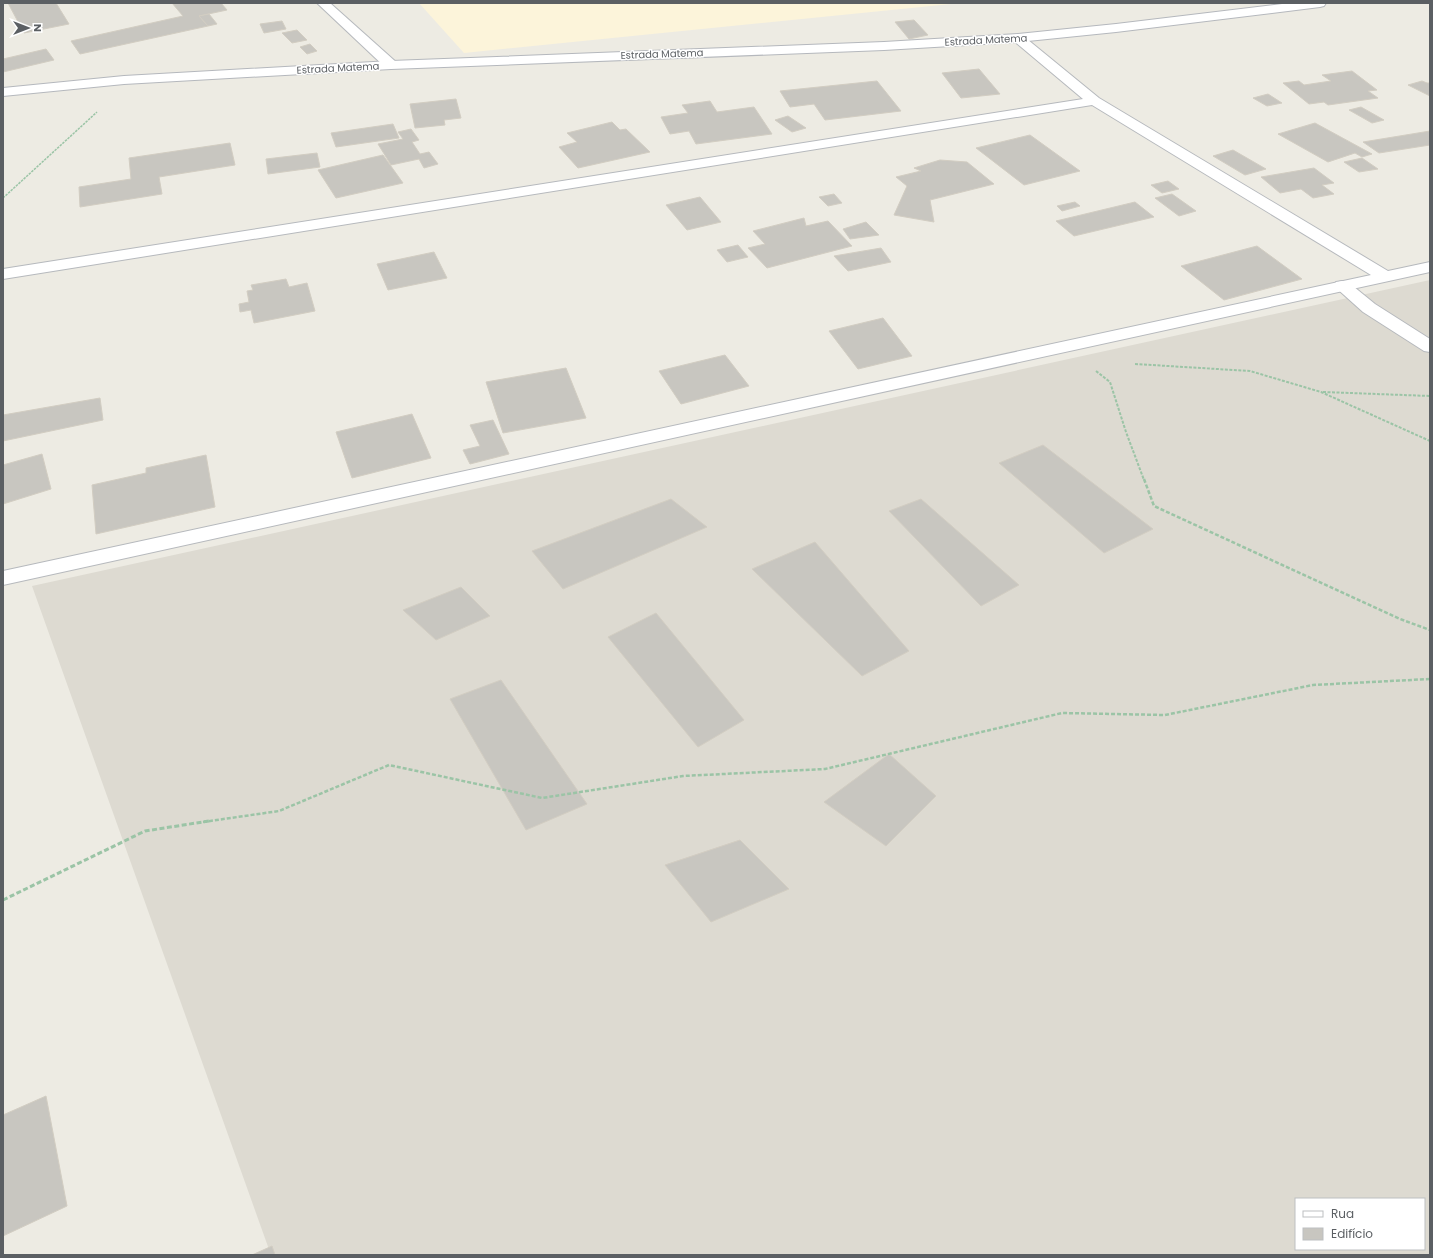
<svg xmlns="http://www.w3.org/2000/svg" width="1433" height="1258" viewBox="0 0 1433 1258" font-family="Poppins,sans-serif">
<style>
.commercial{fill:#fcf4da}
.education{fill:#dddad1;fill-rule:evenodd}
.building{fill:#c8c6c0;stroke:#d2cdc2}
.lines{fill:none;stroke-linecap:round;stroke-linejoin:round}
.lane-casing{stroke:#b6b9bd;stroke-width:2}
.street-casing{stroke:#b6b9bd;stroke-width:2}
.secondary-casing{stroke:#b5b8bd;stroke-width:2}
.path-far3{stroke:#9bc4a6;stroke-width:1.5;stroke-dasharray:2.5 1;stroke-linecap:butt}
.path-far2{stroke:#9bc4a6;stroke-width:2;stroke-dasharray:3 1.5;stroke-linecap:butt}
.path-far1{stroke:#9bc4a6;stroke-width:2.5;stroke-dasharray:4 2;stroke-linecap:butt}
.path{stroke:#9bc4a6;stroke-width:3;stroke-dasharray:5 2.5;stroke-linecap:butt}
.lane{fill:#fff;fill-rule:evenodd}
.street{fill:#fff;fill-rule:evenodd}
.secondary{fill:#fff;fill-rule:evenodd}
.labels{text-anchor:middle;dominant-baseline:central;stroke-width:3;stroke-linejoin:round;paint-order:stroke}
.far-street-label{font-size:10px;fill:#5b5f63;stroke:#fff}
</style>
<rect width="100%" height="100%" fill="#edebe3"/>
<polygon class="commercial" points="419,3 961,3 464,53"/>
<path class="education" d="M1430 280V1255H271L32 586ZM1296 1199H1424V1249H1296Z"/>
<g class="building">
<polygon points="8,3 56,3 69,24 24,33"/>
<polygon points="172,3 221,3 227,10 199,16 208,26 80,54 71,41 183,16"/>
<polygon points="209,14 217,24 208,26 199,16"/>
<polygon points="914,20 928,35 909,39 895,22"/>
<polygon points="282,21 286,29 264,33 260,24"/>
<polygon points="297,30 307,40 292,43 282,33"/>
<polygon points="310,44 317,51 307,54 300,47"/>
<polygon points="46,49 54,60 3,72 3,59"/>
<polygon points="979,69 1000,94 961,98 942,73"/>
<polygon points="1352,71 1377,90 1368,91 1378,98 1328,105 1324,102 1309,104 1283,83 1299,81 1304,85 1331,81 1322,75"/>
<polygon points="877,81 901,111 825,120 814,104 790,107 780,91"/>
<polygon points="1422,81 1427,83 1430,83 1430,96 1408,85"/>
<polygon points="1268,94 1282,103 1267,106 1253,98"/>
<polygon points="456,99 461,118 444,120 445,125 415,128 410,104"/>
<polygon points="710,101 717,112 754,107 772,134 696,144 689,131 670,134 661,117 688,113 682,105"/>
<polygon points="1361,107 1384,120 1372,123 1349,110"/>
<polygon points="788,116 806,128 792,132 775,120"/>
<polygon points="612,122 620,130 626,129 650,152 578,168 559,147 577,142 567,133"/>
<polygon points="1315,123 1372,154 1362,157 1355,153 1328,162 1278,134"/>
<polygon points="393,124 399,138 336,147 331,133"/>
<polygon points="411,129 419,140 412,142 420,154 429,152 438,164 424,168 419,159 391,165 378,144 403,139 398,132"/>
<polygon points="1430,131 1430,145 1379,153 1363,142"/>
<polygon points="1030,135 1080,171 1024,185 976,148"/>
<polygon points="230,143 235,165 159,177 162,194 80,207 79,187 131,179 129,158"/>
<polygon points="1233,150 1266,169 1245,175 1213,156"/>
<polygon points="317,153 320,167 268,174 266,159"/>
<polygon points="383,155 403,183 336,198 318,170"/>
<polygon points="1362,158 1378,169 1359,172 1344,162"/>
<polygon points="940,160 967,162 994,184 930,200 934,222 894,215 907,186 896,177 921,171 914,168"/>
<polygon points="1314,168 1334,183 1322,185 1334,194 1313,198 1301,189 1280,193 1261,177"/>
<polygon points="1168,181 1179,189 1162,193 1151,185"/>
<polygon points="834,194 842,203 828,206 819,197"/>
<polygon points="1172,194 1196,211 1179,216 1155,198"/>
<polygon points="700,197 721,222 687,230 666,205"/>
<polygon points="1075,202 1080,206 1062,211 1057,206"/>
<polygon points="1135,202 1154,217 1074,236 1056,221"/>
<polygon points="804,218 806,226 828,221 852,246 767,268 748,248 765,244 753,231"/>
<polygon points="866,222 879,235 850,239 843,229"/>
<polygon points="738,245 748,257 727,262 717,250"/>
<polygon points="1257,246 1302,279 1224,300 1181,266"/>
<polygon points="881,248 891,262 848,271 834,256"/>
<polygon points="434,252 447,278 388,290 377,264"/>
<polygon points="286,279 289,287 307,283 315,311 254,323 251,310 240,312 239,304 249,302 247,291 253,290 251,285"/>
<polygon points="883,318 912,356 858,369 829,331"/>
<polygon points="725,355 749,386 681,404 659,371"/>
<polygon points="566,368 586,418 503,433 486,382"/>
<polygon points="100,398 103,420 3,441 3,415"/>
<polygon points="412,414 431,458 352,478 336,432"/>
<polygon points="493,420 509,454 470,464 463,450 480,446 470,425"/>
<polygon points="1043,445 1153,529 1104,553 999,463"/>
<polygon points="42,454 51,489 3,504 3,465"/>
<polygon points="206,455 215,507 96,534 92,485 146,473 146,468"/>
<polygon points="671,499 707,527 563,589 532,551"/>
<polygon points="921,499 1019,585 981,606 889,511"/>
<polygon points="815,542 909,651 862,676 752,569"/>
<polygon points="461,587 490,616 436,640 403,610"/>
<polygon points="656,613 744,720 698,747 608,637"/>
<polygon points="501,680 587,804 526,830 450,699"/>
<polygon points="889,754 936,796 886,846 824,802"/>
<polygon points="740,840 789,889 711,922 665,865"/>
<polygon points="46,1096 67,1206 3,1236 3,1115"/>
<polygon points="272,1246 275,1255 252,1255"/>
</g>
<g class="lines">
<defs>
<polygon id="lane" points="1342,281 1348,282 1375,304 1430,339 1430,352 1424,351 1363,312 1334,286 1336,282"/>
<g id="street">
<polygon points="317,3 330,3 396,62 398,65 396,68 386,68"/>
<polygon points="1018,34 1022,35 1099,98 1388,271 1430,262 1430,272 3,585 3,571 1371,275 1092,105 3,279 3,269 1083,99 1014,41 1012,38 1014,35"/>
</g>
<polygon id="secondary" points="1290,3 1326,3 1324,6 1320,7 1116,32 1018,42 884,50 391,69 124,84 3,96 3,88 124,76 391,61 884,42 1018,34 1116,24"/>
</defs>
<use href="#lane" class="lane-casing"/>
<use href="#street" class="street-casing"/>
<use href="#secondary" class="secondary-casing"/>
<polyline class="path-far3" points="3,198 97,112"/>
<g class="path-far2">
<polyline points="1135,364 1250,371 1321,392 1430,441"/>
<polyline points="1096,371 1110,382 1126,432 1144,480"/>
<polyline points="1323,392 1430,396"/>
</g>
<g class="path-far1">
<polyline points="1144,479 1154,506 1400,619 1430,630"/>
<polyline points="203,822 279,811 389,765 542,798 683,776 825,769 1062,713 1165,715 1313,685 1430,679"/>
</g>
<polyline class="path" points="3,900 145,831 209,821"/>
<use href="#lane" class="lane"/>
<use href="#street" class="street"/>
<use href="#secondary" class="secondary"/>
</g>
<g class="labels">
<g class="far-street-label">
<text transform="translate(986 40) rotate(-3)">Estrada Matema</text>
<text transform="translate(662 54) rotate(-2)">Estrada Matema</text>
<text transform="translate(338 68) rotate(-3)">Estrada Matema</text>
</g>
</g>
<rect width="1433" height="1258" fill="none" stroke="#5b5f63" stroke-width="8"/>
<rect x="1295" y="1198" width="130" height="52" fill="#ffffff" stroke="#bdbfc1"/>
<rect x="1303" y="1211" width="20" height="6" fill="#ffffff" stroke="#bdbfc1"/>
<text x="1331" y="1218" font-size="12" fill="#5b5f63">Rua</text>
<rect x="1303" y="1228" width="20" height="12" fill="#c8c6c0" stroke="#bdbfc1"/>
<text x="1331" y="1238" font-size="12" fill="#5b5f63">Edifício</text>
<g transform="translate(28 28) rotate(90)" stroke="#ffffff" stroke-width="3" paint-order="stroke">
<path d="M0-3L7 15L0 10L-7 15Z" fill="#5b5f63"/>
<text y="-6" font-size="11" font-weight="bold" text-anchor="middle" fill="#5b5f63">N</text>
</g>
</svg>
